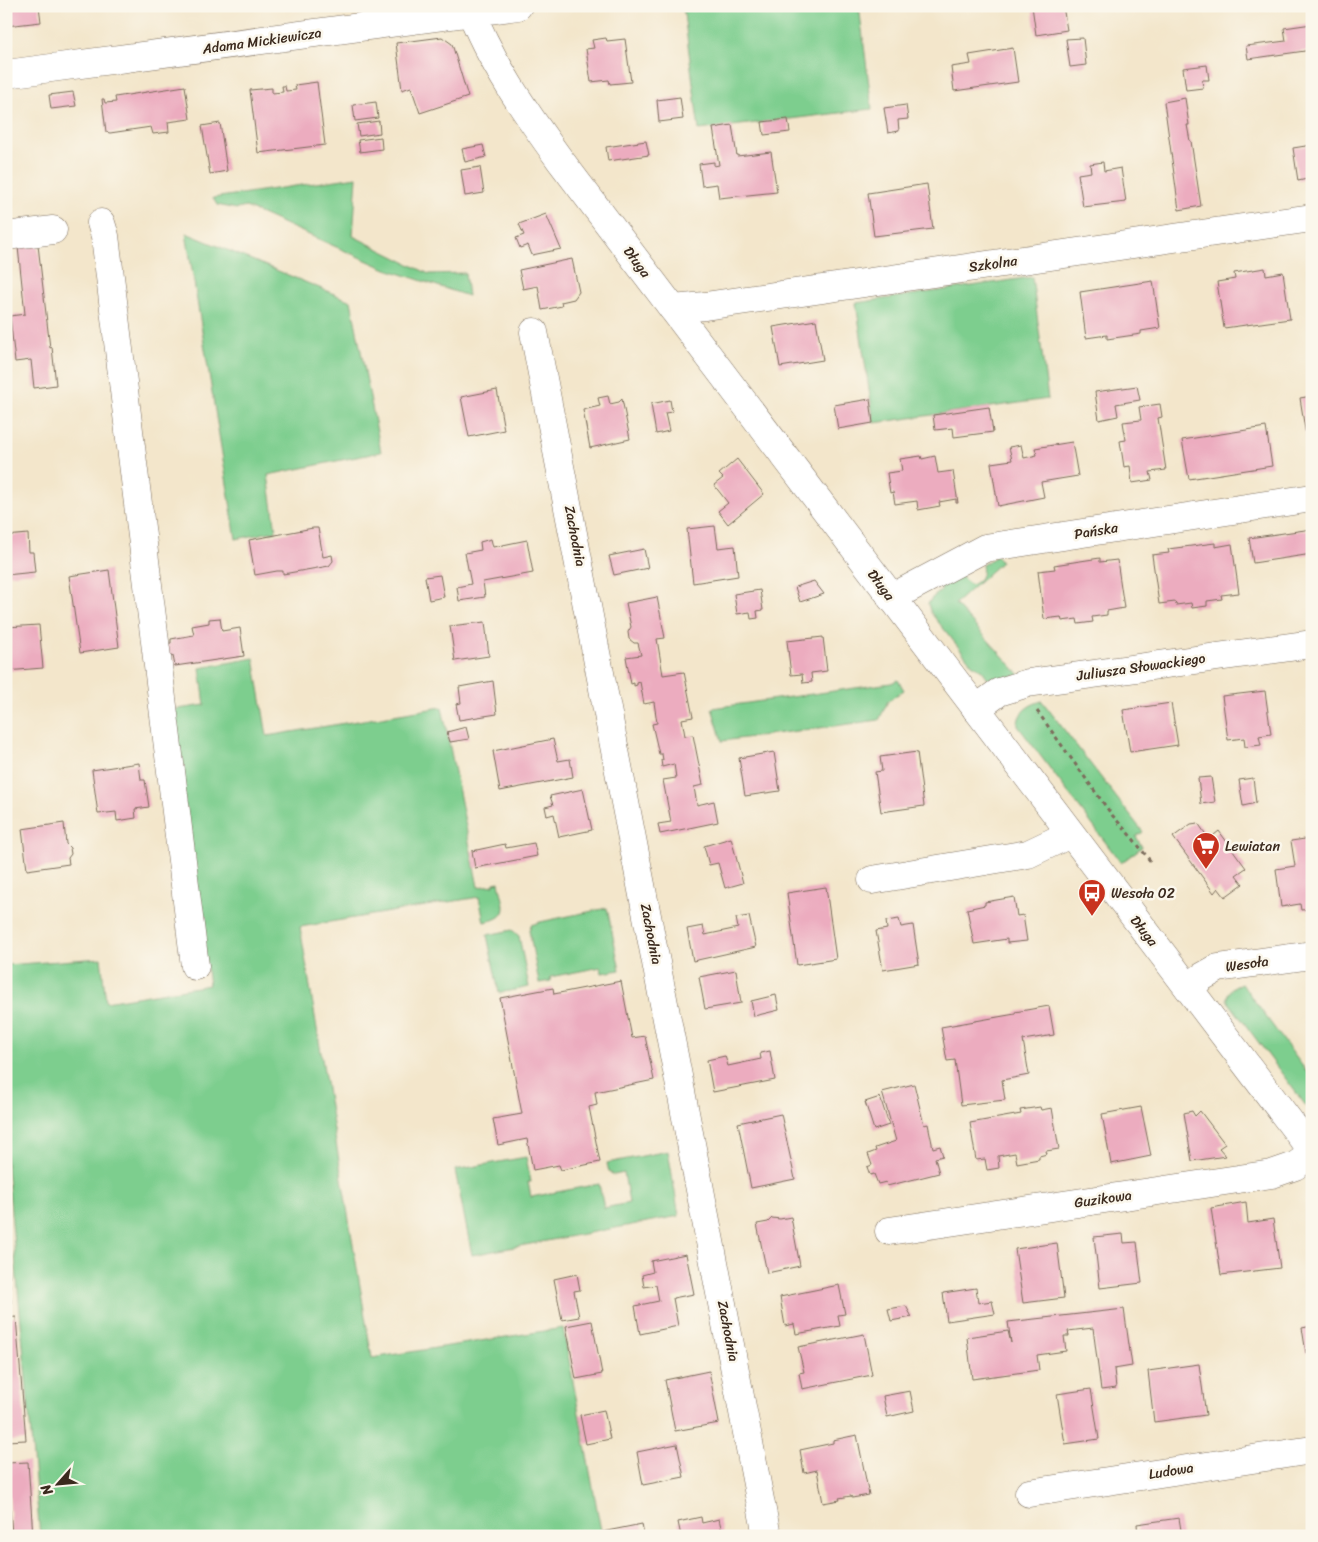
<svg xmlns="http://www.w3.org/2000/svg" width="1318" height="1542" viewBox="0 0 1318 1542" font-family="Sriracha,sans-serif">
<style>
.green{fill:#7dce8e;stroke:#5c7c56}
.building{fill:#ecacbf}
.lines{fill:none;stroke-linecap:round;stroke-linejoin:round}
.minor-casing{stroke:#7b6c5b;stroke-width:29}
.path{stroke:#7b6c5b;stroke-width:3;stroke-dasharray:4 4;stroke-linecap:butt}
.minor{stroke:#fff;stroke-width:28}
.labels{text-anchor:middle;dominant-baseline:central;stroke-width:5;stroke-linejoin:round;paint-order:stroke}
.street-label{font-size:14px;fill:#3b2a1e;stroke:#fbf7ec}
.poi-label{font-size:14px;fill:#3b2a1e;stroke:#fbf7ec;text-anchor:start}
</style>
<rect width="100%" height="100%" fill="#fbf7ec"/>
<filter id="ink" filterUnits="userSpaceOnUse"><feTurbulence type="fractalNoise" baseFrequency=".02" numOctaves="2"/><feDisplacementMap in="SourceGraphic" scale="10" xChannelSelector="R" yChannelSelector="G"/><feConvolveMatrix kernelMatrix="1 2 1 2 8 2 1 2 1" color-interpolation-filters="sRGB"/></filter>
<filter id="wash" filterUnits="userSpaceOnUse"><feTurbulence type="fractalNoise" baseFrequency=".0096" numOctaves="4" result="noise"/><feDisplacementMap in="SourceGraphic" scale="20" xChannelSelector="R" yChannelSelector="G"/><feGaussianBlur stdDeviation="1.12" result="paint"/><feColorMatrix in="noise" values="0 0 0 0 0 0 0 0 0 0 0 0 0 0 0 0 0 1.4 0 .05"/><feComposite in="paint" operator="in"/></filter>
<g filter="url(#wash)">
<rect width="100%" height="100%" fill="#f3e6cb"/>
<g class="green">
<polygon points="683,6 859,6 872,109 699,130"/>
<polygon points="357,177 353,236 429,274 465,273 468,296 386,269 246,207 237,209 217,205 213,198"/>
<polygon points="186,233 351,301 381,452 268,475 276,531 236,539"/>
<polygon points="1032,277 1048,399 874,423 856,303"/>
<path d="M997 556 1001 562 955 604 1020 675 989 680 982 670 972 664 931 613 928 604 932 598 942 590 938 582 958 574 971 585C981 580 984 576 982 565Z"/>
<path d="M254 658 267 736 442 707 478 887 494 885V883L499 882C503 905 513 917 484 922L479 897 300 927 372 1358 563 1328 602 1536H40L6 1155V965L101 958 106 1002 209 985 171 710 205 705 200 668Z"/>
<polygon points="898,680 904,690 888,701 879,720 722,741 712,708 891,683"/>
<path d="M1042 701 1143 832 1136 837 1142 847 1121 863 1018 726C1017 712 1030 704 1042 701Z"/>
<polygon points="607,908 620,970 602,973 601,967 550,977 551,981 539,983 529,930 531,925 540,922"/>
<polygon points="512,930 519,936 529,987 499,993 487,935"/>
<path d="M1242 984 1312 1079V1114L1227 1000C1227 990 1233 987 1242 984Z"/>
<polygon points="668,1151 679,1216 472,1255 455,1170 526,1157 531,1182 528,1182 531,1197 599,1184 604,1208 629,1203 624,1173 614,1175 609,1172 607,1163"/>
</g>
<g id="blocks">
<g class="building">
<polygon points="6,6 39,6 41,22 6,26"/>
<polygon points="1032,6 1063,6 1067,30 1036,35"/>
<polygon points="1312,24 1312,50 1248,59 1246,46 1286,41 1284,28"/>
<polygon points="442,37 452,44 468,97 420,113 411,87 402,90 396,43"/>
<polygon points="606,38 607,41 625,39 631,82 610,84 609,80 591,82 586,49 594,48 592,40"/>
<polygon points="1083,38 1086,65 1070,67 1066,39"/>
<polygon points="1013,48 1018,82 954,91 951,67 971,64 969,55"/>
<polygon points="1207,65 1209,80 1202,80 1203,88 1186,90 1183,68"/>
<polygon points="317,82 325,145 258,153 250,90 272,88 272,93 283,92 282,86 285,86 286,91 296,90 295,85"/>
<polygon points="185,86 190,119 168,122 169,132 153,134 151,127 110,133 106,132 102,99 104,99 105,103 116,102 115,97"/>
<polygon points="73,92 76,106 51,109 49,95"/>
<polygon points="680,97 683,119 659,122 657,100"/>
<polygon points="1185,98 1189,125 1187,125 1190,141 1191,141 1201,206 1179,210 1164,102"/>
<polygon points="376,102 378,118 355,121 353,105"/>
<polygon points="906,105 908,119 898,120 899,131 888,133 884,108"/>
<polygon points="788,119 790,132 764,135 762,122"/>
<polygon points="379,121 380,133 359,136 357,124"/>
<polygon points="220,123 227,171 210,174 202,126"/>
<polygon points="732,125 737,156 771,152 777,192 719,198 717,184 702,186 699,164 714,162 714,166 719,165 713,128"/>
<polygon points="381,137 382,149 360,152 358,140"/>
<polygon points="646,141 649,155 608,161 606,147"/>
<polygon points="483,145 486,157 465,162 462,149"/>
<polygon points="1312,145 1312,178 1298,181 1293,148"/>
<polygon points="1103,162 1104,171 1121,168 1126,202 1083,207 1078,174 1091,172 1090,164"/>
<polygon points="480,167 484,193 465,196 461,170"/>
<polygon points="927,184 933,229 874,236 868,193"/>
<polygon points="546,214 561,249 532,255 528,245 520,248 516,238 524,235 519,224"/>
<polygon points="38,245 50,348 52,347 56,385 34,388 31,360 15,362 10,316 25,314 18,247"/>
<polygon points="572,259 579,292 574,299 561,302 562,306 542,310 538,286 523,289 519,270"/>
<polygon points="1265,268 1266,275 1283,272 1290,319 1224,328 1217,282 1235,279 1234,273"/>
<polygon points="1153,281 1160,328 1141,331 1141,334 1107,339 1107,335 1086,338 1080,292"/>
<polygon points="816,320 823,360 780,367 773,327"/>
<polygon points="1137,386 1140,400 1116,404 1118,416 1099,420 1095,392"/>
<polygon points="497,390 504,430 469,437 461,397"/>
<polygon points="608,396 610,404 619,402 622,399 630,439 590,448 583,410 600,406 598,398"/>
<polygon points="1312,396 1312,441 1307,442 1300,398"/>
<polygon points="870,399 873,423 838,429 834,405"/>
<polygon points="670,400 672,412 665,413 669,431 656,434 651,404"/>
<polygon points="1160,404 1162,417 1158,418 1166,470 1150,472 1152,480 1132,483 1130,466 1124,467 1120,441 1126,440 1123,422 1141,420 1139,407"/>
<polygon points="989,407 993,432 954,437 953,428 935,430 933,415"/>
<polygon points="1266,427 1272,466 1189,479 1182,440"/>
<polygon points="1072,442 1078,476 1041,482 1044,497 998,506 991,463 1012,460 1009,447 1021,445 1024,458 1037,455 1035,448"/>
<polygon points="921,456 922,459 935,456 938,473 953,471 958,503 956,503 956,499 939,502 940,506 918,510 917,501 895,504 893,492 890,493 887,473 902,471 900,459"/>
<polygon points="737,459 764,494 728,524 718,511 728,503 714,485 723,478 719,474"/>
<polygon points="715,526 718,548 735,546 738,576 693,583 687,529"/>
<polygon points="313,528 318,528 323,557 332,555 333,561 329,566 283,574 283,571 277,571 255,575 249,540"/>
<polygon points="1312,529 1312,554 1253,563 1249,538"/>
<polygon points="28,534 29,552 33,552 35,572 6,575 6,536"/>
<polygon points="491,539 493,547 527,540 533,573 483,582 485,597 459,601 457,587 471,584 465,553 481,550 480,542"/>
<polygon points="1215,543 1215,547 1232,544 1239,593 1221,595 1222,599 1207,601 1207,606 1192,608 1191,603 1176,605 1175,602 1159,604 1152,555 1169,553 1168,549"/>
<polygon points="644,549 648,568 614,575 609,556"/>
<polygon points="1100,558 1100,562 1117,560 1124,608 1107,611 1107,615 1092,617 1093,622 1078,624 1077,619 1062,621 1061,617 1044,619 1038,571 1055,569 1054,565"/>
<polygon points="109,570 119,647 80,653 69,576"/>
<polygon points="440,575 444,597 429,600 425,577"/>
<polygon points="814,581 824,594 800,602 795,587"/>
<polygon points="760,590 763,610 757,611 758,618 751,619 750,612 737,614 734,594"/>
<polygon points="657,597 665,638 657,639 663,675 684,672 693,717 682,719 685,736 693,735 703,785 694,787 697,805 714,801 718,822 660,834 658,824 671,822 663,780 676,778 674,764 662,767 661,760 663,760 662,754 659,754 652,724 657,723 654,702 644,704 640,682 637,683 637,685 634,686 634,683 631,684 626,657 641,655 638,643 634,643 629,639 628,632 631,627 626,603"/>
<polygon points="220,618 222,631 240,628 244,656 175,666 173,656 168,657 166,644 171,643 171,639 194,635 192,626 209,623 209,619"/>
<polygon points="485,622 489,656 455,661 450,626"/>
<polygon points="39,625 43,668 6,671 6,627"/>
<polygon points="823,637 827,671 811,673 812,682 803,683 802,674 791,675 787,641"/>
<polygon points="493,681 497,714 459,720 456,704 461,703 459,687"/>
<polygon points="1265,691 1271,734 1259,736 1261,745 1245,747 1244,738 1228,740 1222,696"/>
<polygon points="1171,703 1178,745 1130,752 1123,710"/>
<polygon points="466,727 469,739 450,742 447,732"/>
<polygon points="553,739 558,761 570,759 573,777 500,791 493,751"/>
<polygon points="774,752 780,791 745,796 739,758"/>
<polygon points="917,752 924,806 881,812 875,772 882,771 880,757"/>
<polygon points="139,763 141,780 145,780 149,807 135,809 136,818 117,821 116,812 98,814 92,770"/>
<polygon points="1211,777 1215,802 1201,804 1198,778"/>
<polygon points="1253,778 1256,803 1243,806 1239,780"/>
<polygon points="583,789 592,830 559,837 554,814 547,816 545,807 553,805 550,796"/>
<polygon points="64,823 66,844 70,848 71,854 68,858 69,864 27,870 22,829"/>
<polygon points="1198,823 1209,839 1219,831 1246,868 1236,875 1243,884 1225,897 1218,888 1214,893 1173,837 1191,824"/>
<polygon points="731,838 743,883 725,888 718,863 709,865 704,846"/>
<polygon points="1312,838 1312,909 1301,910 1300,904 1281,907 1276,869 1295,866 1291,841"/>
<polygon points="534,843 537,856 475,868 472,851 505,844 506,848"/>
<polygon points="826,887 836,959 797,965 787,893"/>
<polygon points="1014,897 1017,916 1023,915 1027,941 1007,943 1007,939 974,944 967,909 985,905 985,902"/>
<polygon points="749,916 756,947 693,961 687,929 703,926 705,935 738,928 736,918"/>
<polygon points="899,919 901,927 913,925 919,964 883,970 876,931 887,929 886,921"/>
<polygon points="736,970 741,1003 705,1009 699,977"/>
<polygon points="621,981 632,1038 645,1036 654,1080 595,1092 597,1105 589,1107 600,1162 561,1170 559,1165 533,1170 527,1139 498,1145 493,1119 522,1114 500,998 553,988 554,994"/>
<polygon points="776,995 779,1010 754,1016 751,1001"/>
<polygon points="1049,1006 1054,1035 1023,1040 1029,1075 1002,1080 1005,1100 961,1105 955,1060 947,1061 941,1027 1015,1014 1015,1012"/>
<polygon points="770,1051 775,1080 713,1092 707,1060 725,1056 728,1066 761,1059 760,1053"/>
<polygon points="914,1084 924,1125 928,1124 933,1148 940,1146 943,1156 935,1158 939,1173 887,1186 886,1182 878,1184 874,1174 870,1175 867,1167 872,1165 868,1154 876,1151 875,1148 896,1141 882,1092"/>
<polygon points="880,1097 889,1125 874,1130 865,1102"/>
<polygon points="1040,1107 1041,1110 1052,1108 1059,1149 1046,1151 1047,1154 1039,1156 1039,1159 1017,1163 1015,1153 998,1156 999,1168 987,1170 985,1159 976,1160 970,1123 1021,1114 1020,1110"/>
<polygon points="1141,1107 1151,1156 1111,1164 1102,1114"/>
<polygon points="1192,1111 1195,1116 1200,1111 1225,1144 1219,1148 1226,1156 1192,1161 1184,1113"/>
<polygon points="781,1114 795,1179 751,1188 738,1123"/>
<polygon points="1246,1202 1248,1223 1273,1219 1280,1268 1221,1275 1211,1208"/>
<polygon points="791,1217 800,1266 767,1273 757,1224 768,1222 772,1218 780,1219"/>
<polygon points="1123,1234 1124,1243 1137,1242 1142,1283 1100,1288 1094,1237"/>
<polygon points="1057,1243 1064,1298 1023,1303 1015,1249"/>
<polygon points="686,1254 694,1294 673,1298 678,1326 640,1334 635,1306 659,1301 656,1285 644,1287 642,1275 653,1272 651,1261"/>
<polygon points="6,1260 8,1260 11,1303 6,1303"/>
<polygon points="577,1274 580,1290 574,1291 579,1317 562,1320 554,1279"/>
<polygon points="839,1285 845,1314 838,1315 840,1326 796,1334 794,1324 785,1326 780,1297"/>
<polygon points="976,1288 978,1303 992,1301 995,1314 947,1321 943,1293"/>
<polygon points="906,1306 912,1317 891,1321 888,1309"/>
<polygon points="1124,1309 1132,1366 1114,1369 1116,1388 1101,1390 1093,1328 1068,1331 1069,1336 1064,1336 1066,1351 1037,1355 1039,1370 972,1379 967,1337 1008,1331 1011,1343 1008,1322"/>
<polygon points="16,1317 26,1440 6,1441 6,1318"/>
<polygon points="592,1321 602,1374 576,1379 566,1326"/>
<polygon points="1312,1326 1312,1352 1306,1353 1302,1328"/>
<polygon points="864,1334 872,1375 802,1389 799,1373 804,1372 798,1347"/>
<polygon points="1199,1364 1206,1415 1154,1422 1148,1371"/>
<polygon points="709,1371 719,1423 675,1431 665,1380"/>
<polygon points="1091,1389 1099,1439 1065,1444 1057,1394"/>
<polygon points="910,1391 914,1411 887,1417 883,1396"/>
<polygon points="604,1410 610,1439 586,1444 580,1415"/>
<polygon points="857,1435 869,1495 852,1498 851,1496 839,1498 840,1500 823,1503 817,1470 804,1473 800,1450 833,1443 833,1440"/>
<polygon points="677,1444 684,1477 643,1485 637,1452"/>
<polygon points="28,1462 33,1536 12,1536 7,1463"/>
<polygon points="701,1517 702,1523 719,1519 723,1536 681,1536 678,1522"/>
<polygon points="1179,1518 1182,1536 1138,1536 1137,1524"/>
<polygon points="642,1524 644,1536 603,1536 602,1532"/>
</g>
</g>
</g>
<g filter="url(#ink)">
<use href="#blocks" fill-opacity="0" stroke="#7b6c5b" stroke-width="1"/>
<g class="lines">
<defs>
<g id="minor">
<path d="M469 6C489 60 526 113 560 160L1312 1151"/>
<polyline points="6,74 518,6"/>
<polyline points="101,223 105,236 195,966"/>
<polyline points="6,236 53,230"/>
<polyline points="673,309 705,306 1312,218"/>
<polyline points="534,332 767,1536"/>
<polyline points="891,598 985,548 1312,498"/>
<polyline points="976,709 999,692 1028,683 1312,644"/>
<polyline points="872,880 1028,854 1070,834"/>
<polyline points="1188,987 1202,977 1218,968 1312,955"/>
<polyline points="889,1231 1272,1174 1295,1166 1312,1154"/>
<polyline points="1029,1493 1312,1450"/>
</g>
</defs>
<use href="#minor" class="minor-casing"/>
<polyline class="path" points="1037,711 1112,815 1134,840 1151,862"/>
<use href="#minor" class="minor"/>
</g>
</g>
<defs>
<symbol id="supermarket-pin" viewBox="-11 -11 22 30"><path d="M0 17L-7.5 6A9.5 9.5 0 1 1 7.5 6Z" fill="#c8321e" stroke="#fbf7ec"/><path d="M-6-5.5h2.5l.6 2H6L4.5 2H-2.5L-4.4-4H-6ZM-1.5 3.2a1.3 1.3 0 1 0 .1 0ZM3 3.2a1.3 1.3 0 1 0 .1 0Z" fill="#fff"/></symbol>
<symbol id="bus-pin" viewBox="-11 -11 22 30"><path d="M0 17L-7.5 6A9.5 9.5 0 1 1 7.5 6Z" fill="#c8321e" stroke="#fbf7ec"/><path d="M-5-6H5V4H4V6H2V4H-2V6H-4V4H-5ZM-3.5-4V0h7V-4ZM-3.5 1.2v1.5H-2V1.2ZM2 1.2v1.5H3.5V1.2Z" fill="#fff"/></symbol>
</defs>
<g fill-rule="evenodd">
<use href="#supermarket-pin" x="1190" y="830" width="32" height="43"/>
<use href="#bus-pin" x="1076" y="877" width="32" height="43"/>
</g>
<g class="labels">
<g class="street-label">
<text transform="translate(262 41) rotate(-8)">Adama Mickiewicza</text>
<text transform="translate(637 262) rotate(53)">Długa</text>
<text transform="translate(993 264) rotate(-8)">Szkolna</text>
<text transform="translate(1096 531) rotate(-9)">Pańska</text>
<text transform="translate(575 536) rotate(79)">Zachodnia</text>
<text transform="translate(881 585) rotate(53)">Długa</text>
<text transform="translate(1141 667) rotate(-8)">Juliusza Słowackiego</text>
<text transform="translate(1144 931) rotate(52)">Długa</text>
<text transform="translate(651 934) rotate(79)">Zachodnia</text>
<text transform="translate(1247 964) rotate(-8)">Wesoła</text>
<text transform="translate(1103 1199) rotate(-8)">Guzikowa</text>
<text transform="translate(728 1331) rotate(79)">Zachodnia</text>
<text transform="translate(1171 1471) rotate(-9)">Ludowa</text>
</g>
<g class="poi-label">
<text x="1225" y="846">Lewiatan</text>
<text x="1111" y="893">Wesoła 02</text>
</g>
</g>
<rect width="1318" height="1542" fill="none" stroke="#fbf7ec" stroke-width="25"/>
<g transform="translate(58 1484) rotate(243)" stroke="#fbf7ec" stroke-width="4" paint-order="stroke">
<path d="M0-4L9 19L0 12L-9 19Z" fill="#3b2a1e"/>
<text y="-8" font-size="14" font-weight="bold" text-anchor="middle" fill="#3b2a1e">N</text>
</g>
</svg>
